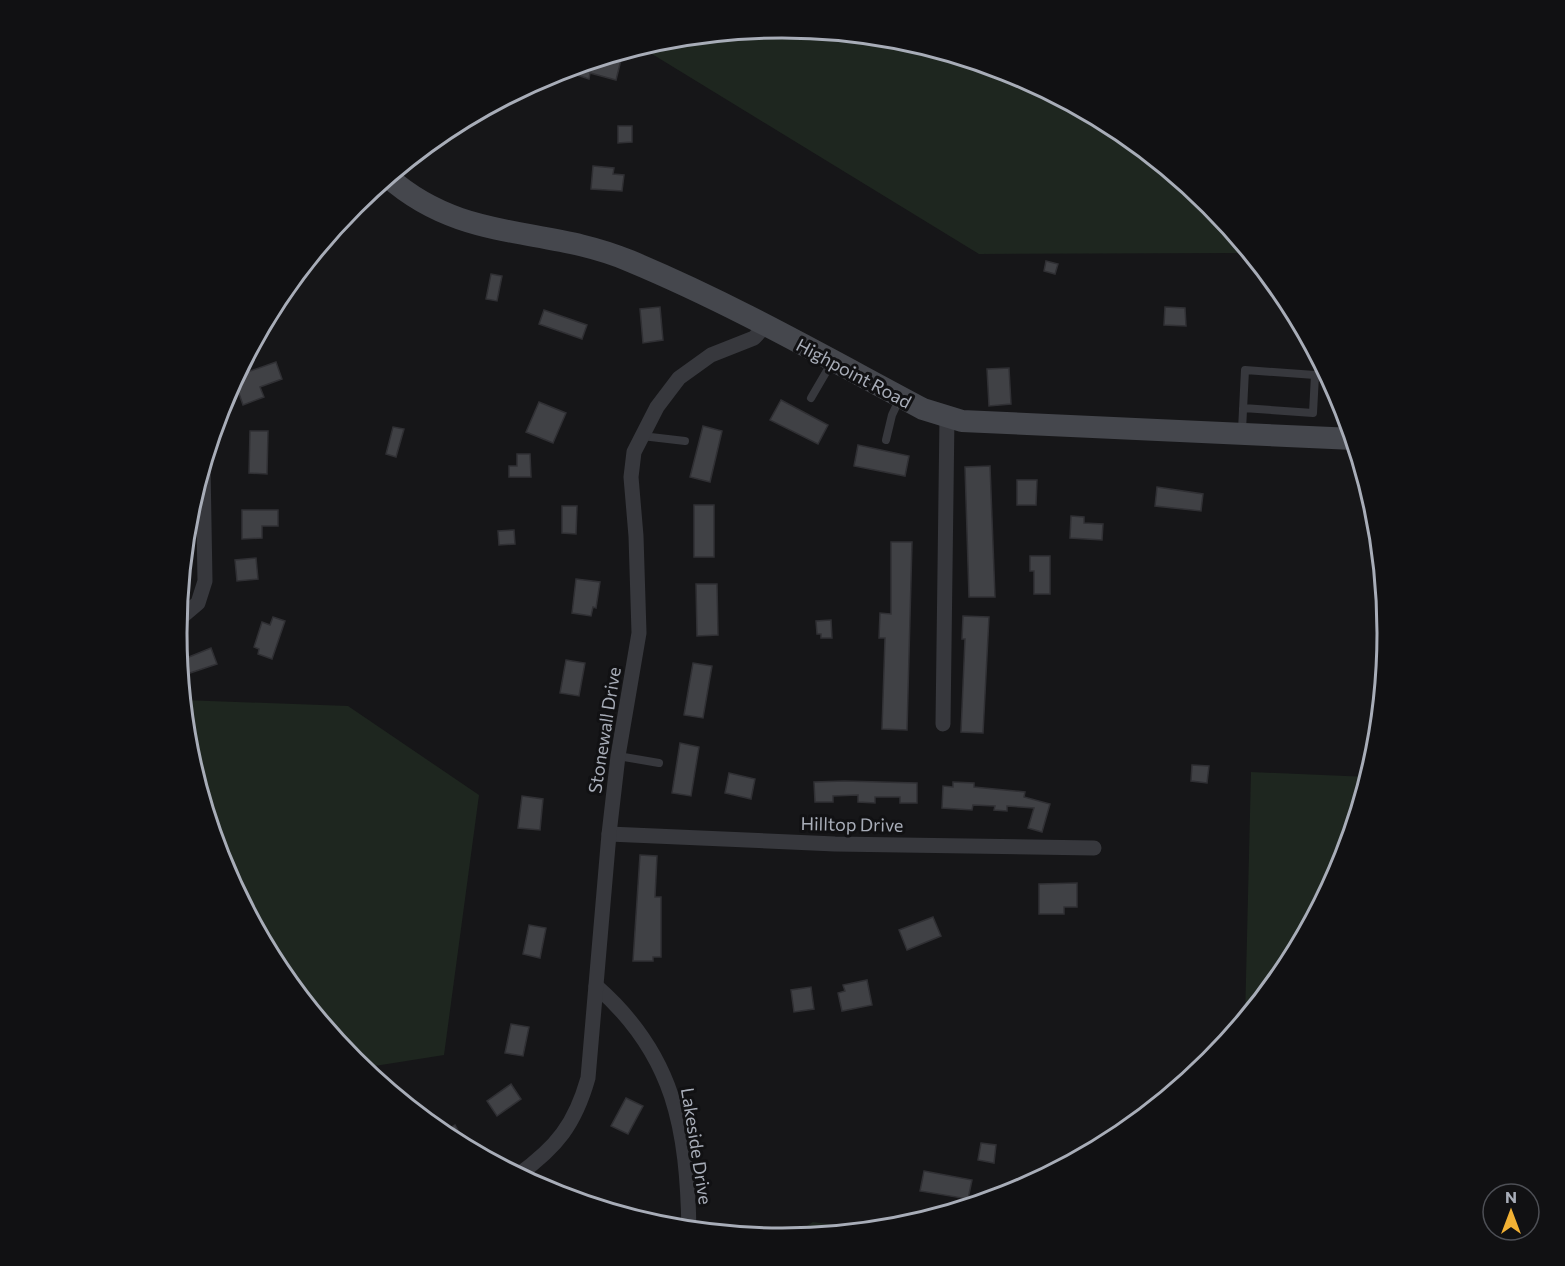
<svg xmlns="http://www.w3.org/2000/svg" width="1565" height="1266" viewBox="0 0 1565 1266" font-family="Commissioner,sans-serif">
<style>
.green{fill:#1e261f}
.building{fill:#404145;stroke:#303034;stroke-width:1.5}
.lines{fill:none;stroke-linecap:round;stroke-linejoin:round}
.lane{stroke:#37383d;stroke-width:8}
.street{stroke:#37383d;stroke-width:15}
.secondary{stroke:#45474d;stroke-width:22}
.labels{text-anchor:middle;dominant-baseline:central;stroke-width:6;stroke-linejoin:round;paint-order:stroke}
.street-label{font-size:18px;fill:#a8adb8;stroke:#111113}
.rim{fill:none;stroke:#a8adb8;stroke-width:3}
</style>
<rect width="100%" height="100%" fill="#161618"/>
<g class="green">
<polygon points="783,27 901,39 1015,73 1119,129 1211,205 1239,238 1239,253 979,254 639,46 665,39"/>
<polygon points="183,700 348,706 479,795 444,1055 362,1068 278,969 223,865 188,751"/>
<polygon points="1251,772 1369,777 1342,865 1286,970 1245,1020"/>
<polygon points="813,1222 872,1230 787,1239"/>
</g>
<g class="building">
<polygon points="606,56 621,60 616,80 590,73 589,79 577,75 579,70 569,68"/>
<polygon points="618,126 632,126 632,142 618,143"/>
<polygon points="593,166 614,168 613,174 624,175 622,191 591,189"/>
<polygon points="1046,261 1058,264 1055,274 1044,271"/>
<polygon points="491,274 502,276 497,301 486,299"/>
<polygon points="660,307 663,340 643,343 640,309"/>
<polygon points="1165,307 1185,308 1186,326 1164,325"/>
<polygon points="544,310 587,325 582,339 539,324"/>
<polygon points="276,362 282,379 260,387 264,397 243,405 234,379 236,376"/>
<polygon points="1009,368 1011,404 989,406 987,369"/>
<polygon points="781,400 828,425 818,444 770,420"/>
<polygon points="539,402 566,413 553,443 526,432"/>
<polygon points="703,426 722,431 710,482 690,477"/>
<polygon points="393,427 404,429 396,457 386,454"/>
<polygon points="250,431 268,431 267,474 249,473"/>
<polygon points="858,445 909,456 905,476 854,466"/>
<polygon points="517,454 530,454 531,477 509,477 509,466 517,466"/>
<polygon points="990,466 995,597 969,597 965,467"/>
<polygon points="1017,480 1037,480 1036,505 1017,505"/>
<polygon points="1157,487 1203,494 1201,511 1155,506"/>
<rect x="694" y="505" width="20" height="52"/>
<polygon points="562,506 577,506 576,534 562,533"/>
<polygon points="242,510 278,510 278,526 262,526 262,538 242,539"/>
<polygon points="1071,516 1084,517 1084,523 1103,524 1102,540 1070,538"/>
<polygon points="514,530 515,544 499,545 498,531"/>
<polygon points="891,542 912,542 907,730 882,729 885,638 879,638 880,613 891,614"/>
<polygon points="1030,556 1050,556 1050,594 1034,594 1034,571 1030,571"/>
<polygon points="256,558 258,579 237,581 235,560"/>
<polygon points="576,579 600,582 596,608 593,607 591,616 572,613"/>
<polygon points="696,584 717,584 718,635 697,636"/>
<polygon points="963,616 989,617 983,733 961,732 965,639 962,639"/>
<polygon points="273,617 285,621 272,659 258,654 259,649 254,647 262,622 270,625"/>
<polygon points="831,620 832,638 821,638 821,634 817,634 816,621"/>
<polygon points="211,648 217,664 184,675 179,661"/>
<polygon points="566,660 585,663 579,696 560,693"/>
<polygon points="693,663 712,666 703,718 684,715"/>
<polygon points="680,743 699,747 691,796 672,793"/>
<polygon points="1192,765 1209,766 1207,783 1191,781"/>
<polygon points="729,773 755,779 751,799 725,793"/>
<polygon points="844,781 917,783 917,803 900,803 900,797 875,797 875,803 858,802 858,795 833,796 833,802 815,802 814,782"/>
<polygon points="953,782 974,783 974,787 1025,792 1024,797 1050,804 1042,832 1028,828 1034,808 1007,806 1007,811 994,810 995,806 973,805 972,810 942,808 943,786 953,787"/>
<polygon points="522,796 543,799 540,830 518,828"/>
<polygon points="640,855 657,856 655,897 661,897 661,957 653,957 653,961 633,961"/>
<polygon points="1077,883 1077,907 1064,907 1064,914 1039,914 1039,884"/>
<polygon points="933,917 941,936 907,950 899,930"/>
<polygon points="529,925 546,928 540,958 523,954"/>
<polygon points="867,980 872,1005 842,1011 838,993 845,991 843,985"/>
<polygon points="811,987 814,1009 794,1012 791,990"/>
<polygon points="511,1024 529,1027 523,1056 505,1053"/>
<polygon points="511,1084 521,1099 497,1116 487,1101"/>
<polygon points="626,1098 643,1106 628,1134 611,1126"/>
<polygon points="455,1125 468,1149 441,1133"/>
<polygon points="981,1143 996,1145 994,1163 978,1160"/>
<polygon points="924,1171 972,1180 968,1199 920,1191"/>
</g>
<g class="lines">
<g class="lane">
<polyline points="811,398 832,362"/>
<polyline points="1242,430 1245,370 1315,375 1313,413 1243,408"/>
<polyline points="642,436 685,441"/>
<polyline points="886,440 892,415 900,398"/>
<polyline points="618,756 659,763"/>
</g>
<g class="street">
<polyline points="178,620 198,603 205,581 203,466"/>
<polyline points="943,724 947,416"/>
<polyline points="609,834 835,844 1094,848"/>
<path d="M596 986C675 1055 687 1129 689 1230"/>
<path d="M518 1175C557 1147 575 1124 588 1078L609 834 618 756 639 633 636 536 631 477 634 452 657 407 679 378 711 355 754 338 765 326"/>
</g>
<path class="secondary" d="M388 177C464 244 545 225 630 261 731 303 827 358 923 409L962 421 1354 439"/>
</g>
<g class="labels">
<g class="street-label">
<text transform="translate(854 373) rotate(28)">Highpoint Road</text>
<text transform="translate(604 730) rotate(-81)">Stonewall Drive</text>
<text transform="translate(852 824) rotate(1)">Hilltop Drive</text>
<text transform="translate(697 1146) rotate(81)">Lakeside Drive</text>
</g>
</g>
<path d="M0 0H1565V1266H0ZM187 633a595 595 0 1 1 1190 0a595 595 0 1 1-1190 0Z" fill="#111113" fill-rule="evenodd"/>
<path class="rim" d="M187 633a595 595 0 1 1 1190 0a595 595 0 1 1-1190 0Z"/>
<g transform="translate(1511 1212)"><circle r="28" fill="#111113" stroke="#4d4f55" stroke-width="1.5"/>
<path d="M0-4.5L10 22L0 15L-10 22Z" fill="#f2b134"/>
<text y="-9" font-size="16" font-weight="bold" text-anchor="middle" fill="#a8adb8">N</text>
</g>
</svg>
